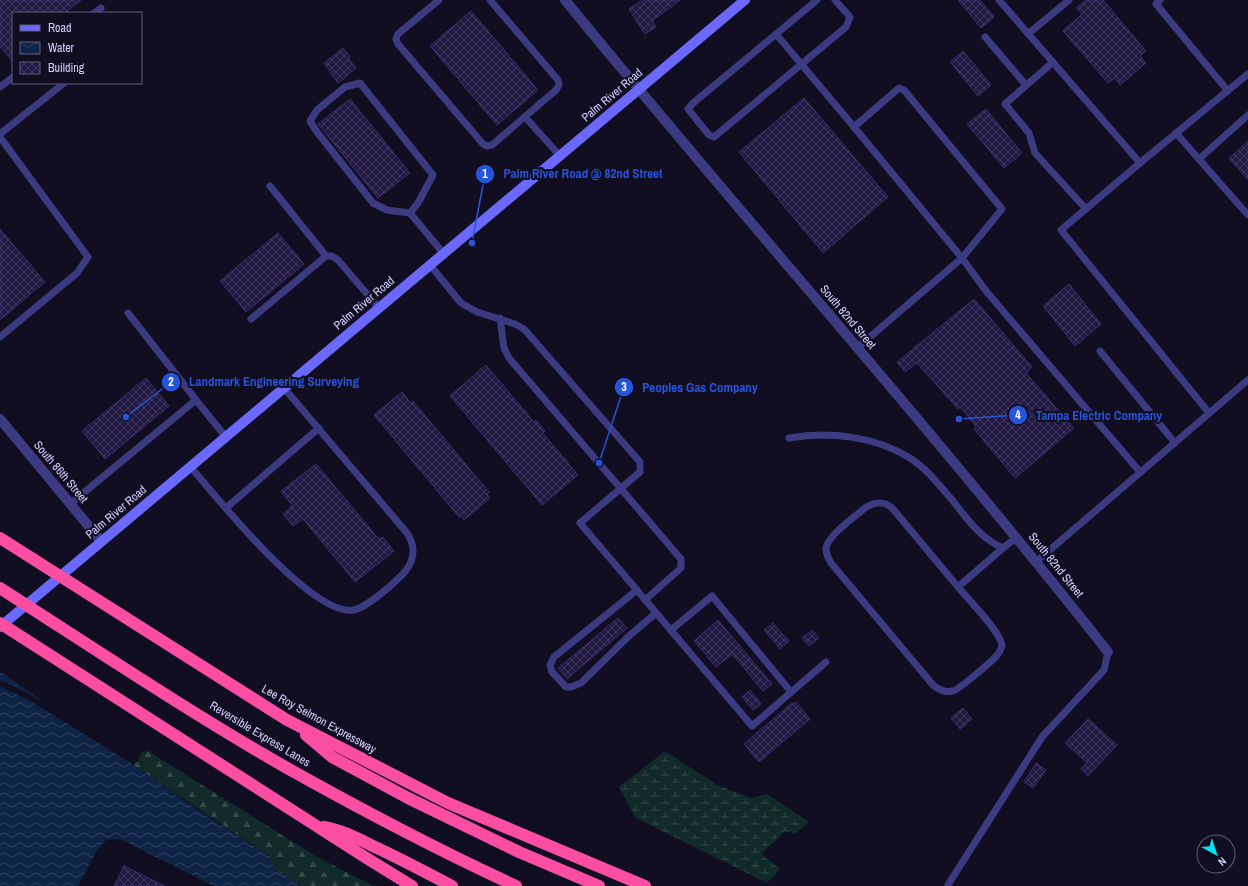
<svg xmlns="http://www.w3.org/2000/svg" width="1248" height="886" viewBox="0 0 1248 886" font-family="'Archivo Narrow',sans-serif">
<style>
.forest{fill:url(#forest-firs)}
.wetland{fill:url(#wetland-marsh)}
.water{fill:url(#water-waves)}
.building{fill:url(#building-cross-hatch);stroke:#392d6e}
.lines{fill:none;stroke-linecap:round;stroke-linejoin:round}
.lane{stroke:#3c3a80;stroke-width:7}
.street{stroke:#3c3a80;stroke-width:10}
.secondary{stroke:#6b69fc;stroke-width:10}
.highway{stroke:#fb4ea3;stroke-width:12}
.labels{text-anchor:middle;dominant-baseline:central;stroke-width:4;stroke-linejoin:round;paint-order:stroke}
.street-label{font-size:12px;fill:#d4d0fe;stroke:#110e22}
.leader{fill:none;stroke:#2654da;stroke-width:1.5}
.callout-dot{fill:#2654da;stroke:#110e22;stroke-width:1.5}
.mark-label{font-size:12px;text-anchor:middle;font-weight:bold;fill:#fff}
.callout-label{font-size:13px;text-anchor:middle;font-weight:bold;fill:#2654da;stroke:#110e22;stroke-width:4;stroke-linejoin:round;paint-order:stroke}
</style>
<defs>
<pattern id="forest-firs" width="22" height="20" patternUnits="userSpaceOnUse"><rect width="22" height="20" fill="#112b2a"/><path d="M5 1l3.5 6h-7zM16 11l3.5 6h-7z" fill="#33494a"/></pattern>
<pattern id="wetland-marsh" width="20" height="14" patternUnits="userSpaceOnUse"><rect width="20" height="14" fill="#112b2a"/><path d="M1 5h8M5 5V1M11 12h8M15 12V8" fill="none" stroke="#33494a"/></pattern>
<pattern id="water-waves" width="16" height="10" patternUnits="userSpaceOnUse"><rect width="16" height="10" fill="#0e2446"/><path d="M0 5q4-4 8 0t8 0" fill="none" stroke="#304362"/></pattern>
<pattern id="building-cross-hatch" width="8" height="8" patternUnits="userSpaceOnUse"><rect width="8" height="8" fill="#221a42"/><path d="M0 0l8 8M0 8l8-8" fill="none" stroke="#413a5e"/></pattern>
</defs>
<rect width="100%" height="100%" fill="#110e22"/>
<polygon class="forest" points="148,751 317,857 374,886 303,886 276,871 269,856 133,765 138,761 142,752"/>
<polygon class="wetland" points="664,752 666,752 717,785 751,798 767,794 809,822 795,834 785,831 761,854 780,869 767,883 636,818 619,787"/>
<g class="water">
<polygon points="1,672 49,706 31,695 3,681 0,682 0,673"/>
<polygon points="2,687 29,700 126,760 201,812 269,856 276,871 303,886 214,886 120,839 106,840 97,850 78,886 0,886 0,688"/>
</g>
<g class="building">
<polygon points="0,0 81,0 65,13 13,13 13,62 0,46"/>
<polygon points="643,0 680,0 652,21 656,27 645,34 629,9"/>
<polygon points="958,0 980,0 994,17 981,28"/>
<polygon points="1086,0 1103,0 1146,51 1140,56 1146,63 1120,85 1115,78 1108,83 1063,31 1082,14 1076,8"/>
<polygon points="471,11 538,90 497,125 430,46"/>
<polygon points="343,48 350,57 348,58 356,68 338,83 324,63"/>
<polygon points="963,51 991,85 978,96 950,62"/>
<polygon points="804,98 888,197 823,253 739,152"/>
<polygon points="350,99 410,173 378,198 318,124"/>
<polygon points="986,109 1022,153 1004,168 967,124"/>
<polygon points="1248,141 1248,180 1229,158"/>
<polygon points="0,229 45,282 0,320"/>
<polygon points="278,233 304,264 246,312 220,281"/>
<polygon points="1069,284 1101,324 1075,346 1043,306"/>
<polygon points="974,299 1032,367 1026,373 1074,428 1015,478 974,429 976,426 960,407 958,409 917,363 905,372 897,362"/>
<polygon points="486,365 534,422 536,420 545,431 543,433 578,475 542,505 450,396"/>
<polygon points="146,378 169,406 105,459 82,431"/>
<polygon points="402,392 411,403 413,401 489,492 487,494 490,498 464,520 461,516 459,517 374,415"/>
<polygon points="316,464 379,539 383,537 394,551 355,582 303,519 293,526 283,514 292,506 281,491"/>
<polygon points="618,618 627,628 567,679 558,668"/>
<polygon points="718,620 772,684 763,691 732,654 716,667 694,641"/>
<polygon points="773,623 789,641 780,649 764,630"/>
<polygon points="812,630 819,638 809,646 802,638"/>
<polygon points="750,690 761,704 753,710 742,697"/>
<polygon points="796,702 810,719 759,762 744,744 792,703 793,704"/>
<polygon points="963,708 972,719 960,729 951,718"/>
<polygon points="1088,719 1117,745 1088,776 1081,769 1087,763 1065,743"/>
<polygon points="1036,763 1046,770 1033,788 1024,782"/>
<polygon points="124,866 165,886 114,886"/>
</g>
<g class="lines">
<g class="lane">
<polyline points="439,0 398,34 396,39 398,44 483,144 487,146 492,145 556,90 559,85 558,80 490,0"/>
<polyline points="817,0 692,104 688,109 709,135 714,137 846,27 850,17 835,0"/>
<polyline points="999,0 1140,163"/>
<polyline points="1160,0 1156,4 1228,91"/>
<polyline points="94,13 101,8"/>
<polyline points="776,34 854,127"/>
<polyline points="1028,34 1069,0"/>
<polyline points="985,37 1026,85"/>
<polyline points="1053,62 1005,104 1029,133 1035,153 1086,209"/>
<polygon points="360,83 433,175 418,203 410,213 387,210 373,203 317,132 310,121 317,110 345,87"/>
<polyline points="0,87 13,77"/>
<polygon points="899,88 904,90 1002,209 962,258 854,127"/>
<polyline points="525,117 560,156"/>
<polyline points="1176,133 1248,215"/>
<polyline points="0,134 64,83"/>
<polyline points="0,137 88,257 77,273 0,337"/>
<polyline points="1199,159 1248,115"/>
<polyline points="270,186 326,256"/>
<polyline points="410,213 444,254"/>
<polyline points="430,265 461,303 477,312 515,324 524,329 640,462 640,472 580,523 752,726 826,662"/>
<polyline points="128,313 196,400"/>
<polyline points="500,318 504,348 509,358 681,559 681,568 645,600"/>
<polyline points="251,319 326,256 332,256 338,260 379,308"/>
<polyline points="857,348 962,258 986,291 1140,472"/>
<polyline points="1100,351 1175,443"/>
<polyline points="1209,413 1061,230 1140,163 1248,74"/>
<path d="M789 438C830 431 874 436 910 458 927 469 940 486 953 501 968 520 981 539 1003 548L1017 537"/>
<path d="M190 466C216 497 313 618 354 610 367 607 391 586 401 576 414 563 417 548 407 533L284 388"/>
<polyline points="70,504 196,400 225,436"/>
<polyline points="226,508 319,428"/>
<polyline points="1037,561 1248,380"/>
<path d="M958 587C967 598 1002 633 1002 646 1001 648 1000 652 998 654 994 660 958 690 953 691 945 693 939 690 933 685L831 563C828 558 826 554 826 548 828 535 855 517 865 508 875 502 884 500 893 509L958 587 1003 548"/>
<polyline points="637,590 554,657 550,665 552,672 566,687 571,687 581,683 629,636 656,613"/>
<polyline points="671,630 712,596 791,692"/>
<polyline points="948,885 1042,737 1104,670 1108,652"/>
</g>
<g class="street">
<path d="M565 0C744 219 933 430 1108 652"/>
<polyline points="0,419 101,541"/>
</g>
<polyline class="secondary" points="0,627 745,0"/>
<g class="highway">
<polyline points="0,538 287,720 448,803 645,886"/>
<path d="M0 588C95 649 189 712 287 768 362 810 438 850 516 886"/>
<polyline points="0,623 368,859 412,886"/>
<polyline points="306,735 332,757 408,798 519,852 599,886"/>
<path d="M324 827C342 830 359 839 375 847 401 859 427 873 452 886"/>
</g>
</g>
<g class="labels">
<g class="street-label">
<text transform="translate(612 95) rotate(-40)">Palm River Road</text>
<text transform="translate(364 303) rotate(-40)">Palm River Road</text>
<text transform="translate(848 317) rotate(50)">South 82nd Street</text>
<text transform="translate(61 472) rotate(50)">South 86th Street</text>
<text transform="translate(116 512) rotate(-40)">Palm River Road</text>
<text transform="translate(1056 565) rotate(51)">South 82nd Street</text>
<text transform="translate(319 719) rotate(29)">Lee Roy Selmon Expressway</text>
<text transform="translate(260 734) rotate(31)">Reversible Express Lanes</text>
</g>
</g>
<path class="leader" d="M472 243L485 174M126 417L171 382M599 463L624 387M959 419L1018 415"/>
<g class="callout-dot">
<circle cx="472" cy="243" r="4"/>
<circle cx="126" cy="417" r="4"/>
<circle cx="599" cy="463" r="4"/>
<circle cx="959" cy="419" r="4"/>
<circle cx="485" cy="174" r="10"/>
<circle cx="171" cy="382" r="10"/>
<circle cx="624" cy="387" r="10"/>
<circle cx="1018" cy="415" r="10"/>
</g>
<g class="mark-label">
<text x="485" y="178">1</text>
<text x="171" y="386">2</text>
<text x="624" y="391">3</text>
<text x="1018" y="419">4</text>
</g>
<g class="callout-label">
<text x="583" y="178">Palm River Road @ 82nd Street</text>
<text x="274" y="386">Landmark Engineering Surveying</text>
<text x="700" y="392">Peoples Gas Company</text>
<text x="1099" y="420">Tampa Electric Company</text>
</g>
<rect x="12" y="12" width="130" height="72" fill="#110e22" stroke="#5f5c7a"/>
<rect x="20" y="25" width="20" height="6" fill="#6b69fc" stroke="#5f5c7a"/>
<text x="48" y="32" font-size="12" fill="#d4d0fe">Road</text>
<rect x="20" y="42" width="20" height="12" fill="url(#water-waves)" stroke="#5f5c7a"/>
<text x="48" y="52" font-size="12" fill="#d4d0fe">Water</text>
<rect x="20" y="62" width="20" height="12" fill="url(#building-cross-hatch)" stroke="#5f5c7a"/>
<text x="48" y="72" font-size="12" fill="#d4d0fe">Building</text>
<g transform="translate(1216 854) rotate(140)"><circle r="19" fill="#110e22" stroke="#5f5c7a"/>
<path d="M0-3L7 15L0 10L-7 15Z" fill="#06dff4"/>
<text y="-6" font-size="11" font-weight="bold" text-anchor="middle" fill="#d4d0fe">N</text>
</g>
</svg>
